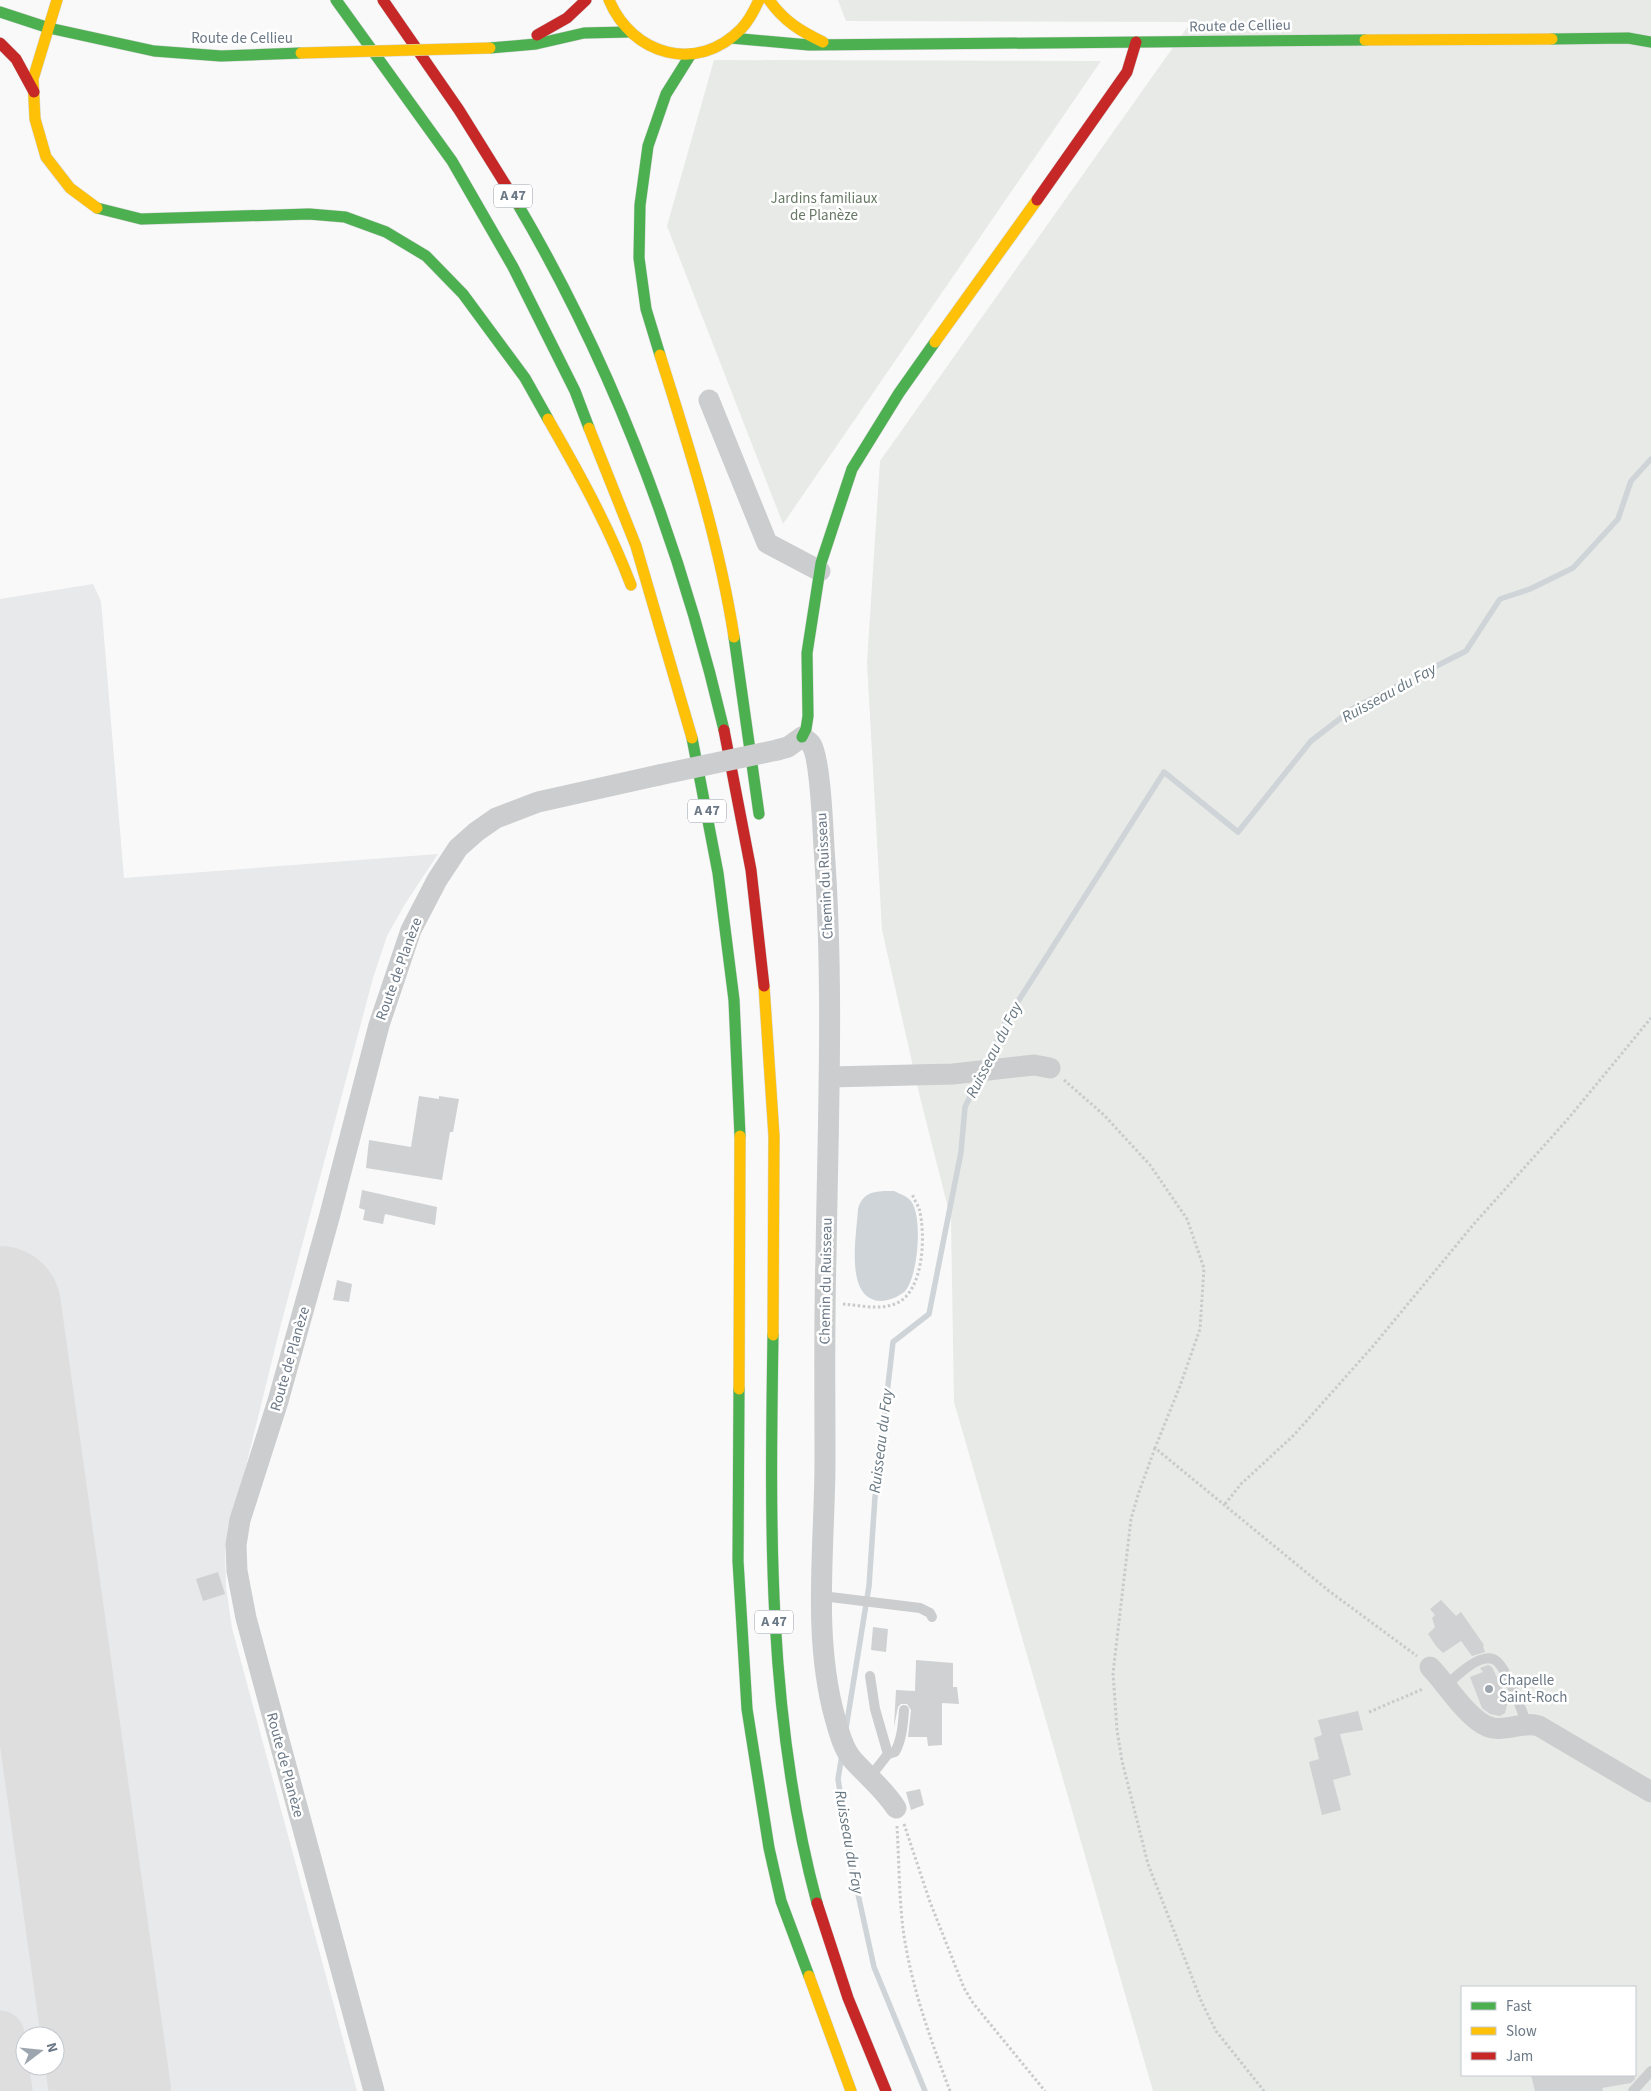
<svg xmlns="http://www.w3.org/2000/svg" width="1651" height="2091" viewBox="0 0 1651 2091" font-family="'Source Sans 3',sans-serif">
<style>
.built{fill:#e7e9ea;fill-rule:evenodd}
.green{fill:#e7eae6;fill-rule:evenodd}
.water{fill:#ced4d7}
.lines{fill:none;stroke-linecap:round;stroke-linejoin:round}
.stream{stroke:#ced4d7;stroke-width:5.5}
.taxiway{stroke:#dededf;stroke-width:49}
.runway{stroke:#dededf;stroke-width:122}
.building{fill:#cfd1d2}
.fast-casing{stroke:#d5d6d7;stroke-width:12}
.slow-casing{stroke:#d5d6d7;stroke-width:12}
.jam-casing{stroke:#d5d6d7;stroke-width:12}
.path{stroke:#c9cacc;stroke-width:3;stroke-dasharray:2.5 2.5;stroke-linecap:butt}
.lane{stroke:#cccdce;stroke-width:10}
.street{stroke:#cccdce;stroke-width:21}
.fast{stroke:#4caf50;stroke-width:11}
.slow{stroke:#ffc107;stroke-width:11}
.jam{stroke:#c62828;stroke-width:11}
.slow-bridge-casing{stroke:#d5d6d7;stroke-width:12;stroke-linecap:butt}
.street-bridge{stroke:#cccdce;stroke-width:21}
.slow-bridge{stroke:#ffc107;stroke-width:11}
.poi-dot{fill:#9da5ae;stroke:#fff;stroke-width:2}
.labels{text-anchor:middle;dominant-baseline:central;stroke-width:5;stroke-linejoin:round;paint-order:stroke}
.shield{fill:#fff;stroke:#97a0aa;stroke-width:1}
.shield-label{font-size:14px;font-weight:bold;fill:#6b7886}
.street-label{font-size:15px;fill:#6b7886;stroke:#fff}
.park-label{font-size:15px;fill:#677965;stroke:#fff}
.poi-label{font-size:15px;fill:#6b7886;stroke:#fff;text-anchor:start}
.water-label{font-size:16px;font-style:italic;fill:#677781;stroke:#fff}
</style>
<rect width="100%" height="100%" fill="#f9f9f9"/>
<path class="built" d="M93 584 101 601 124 878 438 854 405 904 387 936 373 978 280 1328 225 1551 226 1587 232 1628 357 2091H0V599ZM25 2036H55V2066H25Z"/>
<g class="green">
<path d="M838 0H1651V2091H1153L954 1402 951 1220 920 1097 882 930 867 663 880 461 1191 22 846 21ZM1462 1987H1635V2075H1462Z"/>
<polygon points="714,60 1101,61 783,524 667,226"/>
</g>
<path class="water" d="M894 1191C900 1194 907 1196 911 1201 923 1217 918 1274 906 1290 901 1296 890 1300 882 1301 843 1301 857 1233 858 1209 863 1190 878 1191 894 1191Z"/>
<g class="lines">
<g class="stream">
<polyline points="986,1065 1005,1022 1164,772 1238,832 1311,741 1354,708 1466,651 1500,599 1530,589 1573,568 1618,519 1631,481 1651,459"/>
<polyline points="846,1728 869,1586 875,1497 893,1342 929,1314 961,1152 965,1107 981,1075"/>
<polyline points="842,1755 838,1779 852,1867 874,1967 925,2091"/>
</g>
<polyline class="taxiway" points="0,2035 8,2091"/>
<polyline class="runway" points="0,1307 110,2091"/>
</g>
<g class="building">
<polygon points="419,1096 439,1099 439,1096 459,1099 453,1132 450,1132 442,1180 366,1168 369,1140 411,1147"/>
<polygon points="362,1190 437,1207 435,1225 385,1214 383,1224 363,1220 365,1210 359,1208"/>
<polygon points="337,1280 352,1284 349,1302 333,1300"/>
<polygon points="218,1572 225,1594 203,1601 196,1579"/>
<polygon points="1441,1600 1456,1616 1461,1612 1484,1645 1483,1646 1485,1652 1472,1656 1461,1641 1443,1653 1436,1646 1428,1634 1435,1627 1432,1618 1435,1615 1430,1609"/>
<polygon points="873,1627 888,1629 886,1652 871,1650"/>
<polygon points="916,1660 953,1663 953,1687 957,1687 959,1704 942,1703 942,1745 928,1746 927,1737 908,1737 911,1710 907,1704 901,1704 898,1707 894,1727 896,1690 915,1691"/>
<polygon points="1488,1665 1492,1667 1508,1701 1505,1713 1500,1716 1490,1714 1482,1708 1470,1677 1483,1672 1480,1668"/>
<polygon points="1358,1711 1363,1730 1340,1734 1351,1775 1333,1780 1341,1810 1322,1815 1309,1762 1319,1759 1314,1738 1322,1735 1318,1720"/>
<polygon points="920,1789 924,1805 911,1810 906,1792"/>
<polygon points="1531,2075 1634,2075 1635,2079 1631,2083 1602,2088 1603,2091 1535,2091"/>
</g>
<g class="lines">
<defs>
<g id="fast">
<polyline points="336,0 452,161 513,267 575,391 589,428"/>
<polyline points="0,12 49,28 154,51 221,56 301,53"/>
<polyline points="731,38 809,45 1365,40"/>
<polyline points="1552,39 1628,38 1651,42"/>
<polyline points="490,48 536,44 584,33 628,32"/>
<path d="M517 203C613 366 681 547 724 730"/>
<polyline points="97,208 141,219 309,214 345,217 386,232 426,256 463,294 525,378 548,419"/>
<polyline points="660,355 646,309 639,258 640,205 648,146 666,94 691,54"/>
<polyline points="734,637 759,814"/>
<polyline points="802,737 806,729 808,716 807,653 821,563 852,469 899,393 935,342"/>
<polyline points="692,738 718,873 734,1000 740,1136"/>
<path d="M773 1335C770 1525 767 1718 817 1903"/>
<polyline points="739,1389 738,1561 747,1709 769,1848 781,1901 809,1976"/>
</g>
<g id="slow">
<polyline points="57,0 33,79 35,119 46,157 70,188 97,208"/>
<path d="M609 0C632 55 697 74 741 29 749 21 754 11 759 0"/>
<path d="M769 0C784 21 800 31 823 42"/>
<polyline points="1365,40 1552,39"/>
<polyline points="935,342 1037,200"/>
<path d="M660 355C689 448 719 540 734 637"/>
<path d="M548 419C579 473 609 527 631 585"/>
<polyline points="589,428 636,546 692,738"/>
<polyline points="764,986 774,1136 773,1335"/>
<polyline points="739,1389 740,1136"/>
<polyline points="809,1976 851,2091"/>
</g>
<g id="jam">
<polyline points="383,0 459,110 517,203"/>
<polyline points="537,35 567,18 586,0"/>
<polyline points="0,43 16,59 34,92"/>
<polyline points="1037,200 1127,72 1136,42"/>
<polyline points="724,730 751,870 764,986"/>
<polyline points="817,1903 848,1998 886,2091"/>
</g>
</defs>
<use href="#fast" class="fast-casing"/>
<use href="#slow" class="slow-casing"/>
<use href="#jam" class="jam-casing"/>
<g class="path">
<polyline points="1064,1080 1104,1115 1150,1165 1187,1219 1204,1268 1200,1329 1180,1386 1155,1448 1329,1591 1417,1656"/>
<path d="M843 1304C860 1305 880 1311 897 1303 924 1291 926 1234 919 1208 917 1204 914 1199 912 1194"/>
<polyline points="1155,1448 1139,1492 1131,1519 1113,1673 1117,1730 1122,1761 1148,1864 1202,2003 1216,2031 1264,2091"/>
<polyline points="1225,1504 1241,1484 1294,1435 1374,1345 1473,1225 1567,1120 1651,1018"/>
<polyline points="1369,1712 1423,1689"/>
<polyline points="904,1824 930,1902 964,1988 973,2003 1045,2091"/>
<path d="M897 1826C899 1860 899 1895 903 1929 911 1986 930 2038 950 2091"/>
</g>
<g class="lane">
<polyline points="822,1596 920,1608 930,1613 932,1617"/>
<polyline points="870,1676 875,1709 888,1754"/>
<path d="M1447 1685C1456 1676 1479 1654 1493 1659 1506 1663 1521 1710 1527 1724"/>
<path d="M870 1777 888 1754 895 1752C902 1739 903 1724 904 1710"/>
<polyline points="1633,2091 1651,2071"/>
</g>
<g class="street">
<polyline points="709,400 767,543 820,571"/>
<path d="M777 750 788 747 802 737C805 739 809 741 811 744 820 756 823 829 824 848 834 984 828 1120 826 1256 824 1324 825 1392 825 1460 825 1545 812 1635 835 1718 839 1732 843 1748 852 1759 867 1776 884 1789 896 1808"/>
<polyline points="830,1077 953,1074 1034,1065 1050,1068"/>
<path d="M1430 1667C1446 1683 1471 1725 1493 1728 1509 1731 1523 1721 1539 1726L1651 1792"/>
<polyline points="374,2091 246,1618 237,1571 236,1545 240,1520 278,1401 329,1218 379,1025 411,930 437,880 458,848 476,832 496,818 538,802 659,775"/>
</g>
<use href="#fast" class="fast"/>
<use href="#slow" class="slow"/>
<use href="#jam" class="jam"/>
<defs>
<polyline id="slow-bridge" points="301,53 490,48"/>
</defs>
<use href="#slow-bridge" class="slow-bridge-casing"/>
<polyline class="street-bridge" points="659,775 777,750"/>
<use href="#slow-bridge" class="slow-bridge"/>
</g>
<circle class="poi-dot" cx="1489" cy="1689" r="5"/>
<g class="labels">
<g class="shield">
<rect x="494" y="184.5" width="38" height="23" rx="4"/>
<rect x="688" y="799.5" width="38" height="23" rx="4"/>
<rect x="755" y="1610.5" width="38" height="23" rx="4"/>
</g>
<g class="shield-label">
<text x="513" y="196">A 47</text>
<text x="707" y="811">A 47</text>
<text x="774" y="1622">A 47</text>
</g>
<g class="street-label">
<text transform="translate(1240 26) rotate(-1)">Route de Cellieu</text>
<text x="242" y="38">Route de Cellieu</text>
<text transform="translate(825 876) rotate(-93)">Chemin du Ruisseau</text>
<text transform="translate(399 969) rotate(-70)">Route de Planèze</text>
<text transform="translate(826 1281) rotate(-89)">Chemin du Ruisseau</text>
<text transform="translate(290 1359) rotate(-74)">Route de Planèze</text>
<text transform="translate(285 1765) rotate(75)">Route de Planèze</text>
</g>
<g class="park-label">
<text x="824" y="198">Jardins familiaux<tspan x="824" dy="17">de Planèze</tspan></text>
</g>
<g class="poi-label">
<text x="1499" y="1680">Chapelle<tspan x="1499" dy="17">Saint-Roch</tspan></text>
</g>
<g class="water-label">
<text transform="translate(1389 693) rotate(-29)">Ruisseau du Fay</text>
<text transform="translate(994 1050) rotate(-63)">Ruisseau du Fay</text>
<text transform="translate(881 1441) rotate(-83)">Ruisseau du Fay</text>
<text transform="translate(849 1842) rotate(80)">Ruisseau du Fay</text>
</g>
</g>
<rect x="1461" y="1986" width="175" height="90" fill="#ffffff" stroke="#c4c9cf"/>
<rect x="1471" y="2002" width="25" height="8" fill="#4caf50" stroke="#c4c9cf"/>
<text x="1506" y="2011" font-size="15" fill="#6b7886">Fast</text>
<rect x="1471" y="2027" width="25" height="8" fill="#ffc107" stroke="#c4c9cf"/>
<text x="1506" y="2036" font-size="15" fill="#6b7886">Slow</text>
<rect x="1471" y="2052" width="25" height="8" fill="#c62828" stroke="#c4c9cf"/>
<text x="1506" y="2061" font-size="15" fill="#6b7886">Jam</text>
<g transform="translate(40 2051) rotate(74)"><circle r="24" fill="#ffffff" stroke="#c4c9cf"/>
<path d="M0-4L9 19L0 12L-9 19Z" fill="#9da5ae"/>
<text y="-8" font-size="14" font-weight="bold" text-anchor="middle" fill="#6b7886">N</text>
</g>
</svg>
